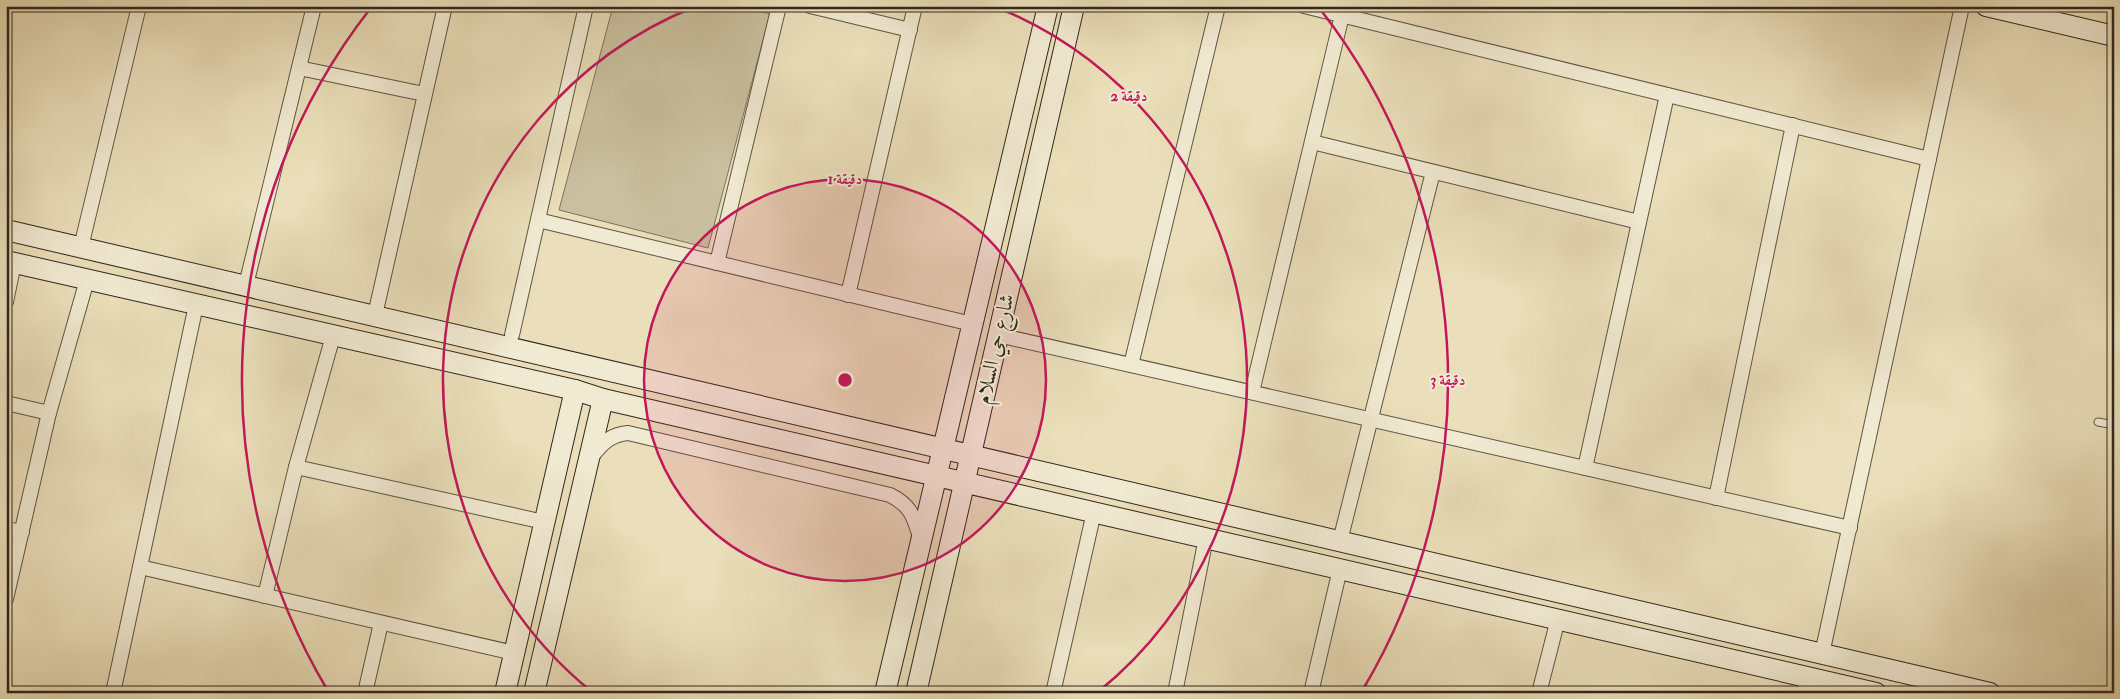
<svg xmlns="http://www.w3.org/2000/svg" width="2120" height="699" viewBox="0 0 2120 699" font-family="'IM FELL Double Pica',Amiri,serif">
<style>
.green{fill:#cac09f;stroke:#7d745e}
.lines{fill:none;stroke-linecap:round;stroke-linejoin:round}
.lane-casing{stroke:#5e5544;stroke-width:9}
.street-casing{stroke:#5e5544;stroke-width:16}
.secondary-casing{stroke:#30271c;stroke-width:22}
.lane{stroke:#f1ead2;stroke-width:7}
.street{stroke:#f1ead2;stroke-width:14}
.secondary{stroke:#f1ead2;stroke-width:20}
.ring{fill:none;stroke:#c2185b;stroke-width:2.5}
.labels{text-anchor:middle;dominant-baseline:central;stroke-width:4;stroke-linejoin:round;paint-order:stroke}
.street-label{font-size:21px;fill:#30271c;stroke:#f1ead2}
.centre{fill:#c2185b;stroke:#f1ead2;stroke-width:2.5}
.ring-label{font-size:15px;text-anchor:middle;font-weight:bold;fill:#c2185b;stroke:#f1ead2;stroke-width:4;stroke-linejoin:round;paint-order:stroke}
</style>
<rect width="100%" height="100%" fill="#eadfba"/>
<filter id="stains"><feTurbulence type="fractalNoise" baseFrequency=".004" numOctaves="4"/><feColorMatrix values="0 0 0 0 .2 0 0 0 0 .09 0 0 0 0 .02 0 0 0 .5 -.17"/></filter>
<radialGradient id="worn" r=".72"><stop offset=".6" stop-color="#630" stop-opacity="0"/><stop offset="1" stop-color="#630" stop-opacity=".3"/></radialGradient>
<polygon class="green" points="613,6 739,6 770,14 708,248 559,210"/>
<g class="lines">
<defs>
<polyline id="lane" points="2098,422 2114,425"/>
<g id="street">
<polyline points="810,6 910,30"/>
<polyline points="1304,6 1929,159"/>
<polyline points="299,68 424,94"/>
<polyline points="1312,142 1639,222"/>
<polyline points="538,220 972,324"/>
<polyline points="81,247 139,6"/>
<polyline points="717,263 779,6"/>
<polyline points="246,285 314,6"/>
<polyline points="848,295 915,6"/>
<polyline points="6,302 14,263"/>
<polyline points="375,315 445,6"/>
<polyline points="512,335 586,6"/>
<polyline points="998,335 1850,528"/>
<polyline points="1131,365 1218,6"/>
<polyline points="1252,392 1344,7"/>
<polyline points="6,403 49,413"/>
<path d="M591 457C603 443 609 435 628 433L890 495C912 506 914 518 921 540"/>
<polyline points="296,467 544,522"/>
<polyline points="1585,468 1667,95"/>
<polyline points="1716,498 1793,125"/>
<polyline points="6,529 22,532"/>
<polyline points="1340,541 1433,172"/>
<polyline points="140,567 514,653"/>
<polyline points="265,596 296,467 333,336"/>
<polyline points="6,599 49,413 87,280"/>
<polyline points="1822,654 1962,6"/>
<polyline points="113,693 196,305"/>
<polyline points="365,693 381,623"/>
<polyline points="1053,693 1094,512"/>
<polyline points="1175,693 1206,538"/>
<polyline points="1311,693 1340,569"/>
<polyline points="1539,693 1558,619"/>
<polyline points="1804,693 1808,677"/>
</g>
<g id="secondary">
<polyline points="1986,6 2114,36"/>
<polyline points="6,230 1990,693"/>
<polyline points="6,261 575,390 603,399 1876,693"/>
<polyline points="505,693 575,390"/>
<polyline points="534,693 603,399"/>
<polyline points="885,693 1048,6"/>
<polyline points="916,693 1074,6"/>
</g>
</defs>
<use href="#lane" class="lane-casing"/>
<use href="#street" class="street-casing"/>
<use href="#secondary" class="secondary-casing"/>
<use href="#lane" class="lane"/>
<use href="#street" class="street"/>
<use href="#secondary" class="secondary"/>
</g>
<circle cx="845" cy="380" r="201" fill="#c2185b" fill-opacity=".12"/>
<g class="ring">
<circle cx="845" cy="380" r="201"/>
<path d="M592 692A402 402 0 0 1 694 7M996 7A402 402 0 0 1 1098 692"/>
<path d="M328 691A603 603 0 0 1 370 9M1320 9A603 603 0 0 1 1362 691"/>
</g>
<g class="labels">
<g class="street-label">
<text transform="translate(995 349) rotate(-77)">شارع حي السلام</text>
</g>
</g>
<circle cx="845" cy="380" r="8" class="centre"/>
<g class="ring-label">
<text x="1129" y="101">2 دقيقة</text>
<text x="845" y="184">1 دقيقة</text>
<text x="1448" y="385">3 دقيقة</text>
</g>
<rect width="2120" height="699" fill="none" stroke="#eadfba" stroke-width="25"/>
<rect x="8" y="8" width="2105" height="684" fill="none" stroke="#30271c" stroke-width="2.5"/>
<rect x="12" y="12" width="2095" height="674" fill="none" stroke="#30271c"/>
<rect width="100%" height="100%" filter="url(#stains)"/>
<rect width="100%" height="100%" fill="url(#worn)"/>
</svg>
